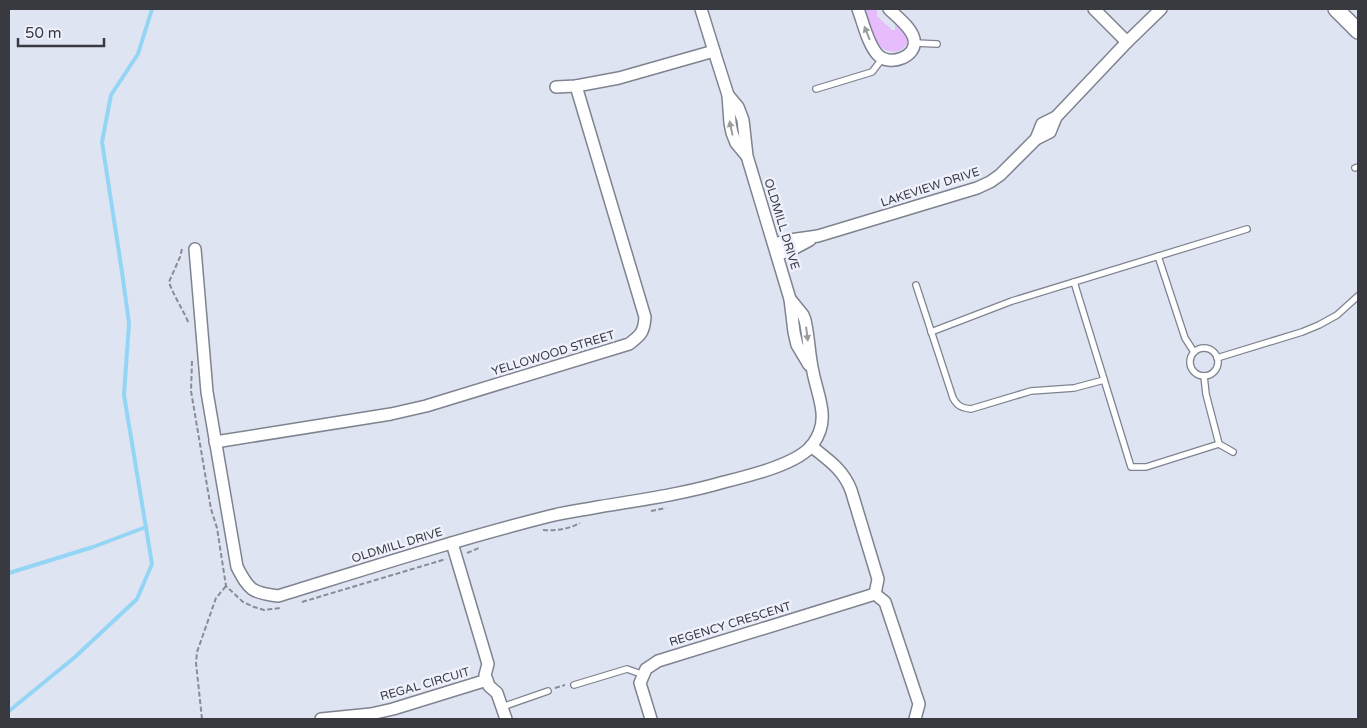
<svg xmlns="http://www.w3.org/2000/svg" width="1367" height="728" viewBox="0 0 1367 728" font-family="'Varela Round',sans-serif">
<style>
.green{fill:#e7bcfc}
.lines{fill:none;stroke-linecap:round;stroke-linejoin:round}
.stream{stroke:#94d5f5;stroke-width:4}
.service-casing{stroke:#7f838f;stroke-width:8}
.minor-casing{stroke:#7f838f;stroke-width:14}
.secondary-casing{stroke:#7f838f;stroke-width:18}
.path{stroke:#898c96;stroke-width:2;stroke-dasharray:5 2.5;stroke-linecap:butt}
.service{stroke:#fff;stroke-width:5.5}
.minor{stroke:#fff;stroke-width:11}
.secondary{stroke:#fff;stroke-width:15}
.oneway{fill:#9c9ca0}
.labels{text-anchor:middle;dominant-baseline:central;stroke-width:5;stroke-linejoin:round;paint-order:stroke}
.street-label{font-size:12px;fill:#393a40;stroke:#eef1fc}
</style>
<rect width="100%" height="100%" fill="#dfe4f2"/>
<path class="green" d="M863 9H877V16L892 30H895V24L897 23C900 27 906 32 907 36 911 50 892 56 882 48 871 38 867 22 863 9Z"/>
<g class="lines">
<g class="stream">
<polyline points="9,573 93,547 146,527"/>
<polyline points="9,711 75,657 137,599 152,564 124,395 129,323 122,272 102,142 111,95 138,54 152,9"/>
</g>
<defs>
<g id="service">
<polyline points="915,43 937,44"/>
<polyline points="816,89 872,72 882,59"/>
<polyline points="1355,168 1358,167"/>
<polyline points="1158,256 1182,329 1185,338 1194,352"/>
<polyline points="1074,282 1131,467 1146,467 1219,444 1206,394 1204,376"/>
<path d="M916 285 953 398C957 406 962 408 971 409L1031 391 1074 388 1104 380"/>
<polyline points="931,332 1012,301 1247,229"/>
<circle cx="1204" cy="362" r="14"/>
<polyline points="1217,358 1302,332 1319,325 1337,315 1358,296"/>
<polyline points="1219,444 1233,452"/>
<polyline points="574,685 627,669 644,675"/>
<polyline points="502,707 548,691"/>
</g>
<g id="minor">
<polyline points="701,9 714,51 728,95 730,123 732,133 736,143 746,155"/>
<path d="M858 9C863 22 868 45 878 55 889 67 918 57 914 39 911 27 897 17 889 9"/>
<polyline points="1094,9 1127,42"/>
<polyline points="556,87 576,86 619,78 714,51"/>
<polyline points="728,95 738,107 743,120 747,156 790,299 794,332 797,345 809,365"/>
<polyline points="1036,139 1042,124 1056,117 1127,42 1161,9"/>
<polyline points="774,244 790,240 818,236 977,188 990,182 1000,175 1036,139 1050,132 1056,117"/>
<path d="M195 249 207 392 237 567C249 590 252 593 278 596 369 568 459 539 550 516 566 512 582 510 598 507 640 500 683 494 724 482 748 476 799 464 813 444 831 419 818 398 813 372 809 355 809 337 805 320L803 315 790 299"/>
<polyline points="777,255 795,248 810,240"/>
<path d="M215 442 391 414 426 406 629 344C641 335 644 332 645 317L576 86"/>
<path d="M811 446C828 460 843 469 851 490L878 579 875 594 885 602 919 704 915 719"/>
<polyline points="452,543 488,664 485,675 489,686 497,693 506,719"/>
<polyline points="321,719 371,714 393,709 487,680"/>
<polyline points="651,719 640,683 646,669 658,661 875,594"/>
</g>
<polyline id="secondary" points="1336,9 1358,31"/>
</defs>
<use href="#service" class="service-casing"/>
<use href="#minor" class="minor-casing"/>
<use href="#secondary" class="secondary-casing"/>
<g class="path">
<path d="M182 249 180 257 169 282C174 297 183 309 189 324"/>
<polyline points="192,361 191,391 211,509 217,528 226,586 243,602 254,607 264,610 280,608"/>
<polyline points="651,511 666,508"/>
<path d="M543 530C556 531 569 529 580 523"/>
<polyline points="467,553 479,548"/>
<polyline points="302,602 446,559"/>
<polyline points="555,688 565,685"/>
<polyline points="202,719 196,663 197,652 216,598 226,586"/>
</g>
<use href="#service" class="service"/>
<use href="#minor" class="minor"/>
<use href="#secondary" class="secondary"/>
</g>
<defs><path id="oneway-solid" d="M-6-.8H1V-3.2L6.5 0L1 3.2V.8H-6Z" transform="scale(1.25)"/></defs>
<g class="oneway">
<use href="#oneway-solid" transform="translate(867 33) rotate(-112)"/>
<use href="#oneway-solid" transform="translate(731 128) rotate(-102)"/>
<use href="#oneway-solid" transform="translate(807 334) rotate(83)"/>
</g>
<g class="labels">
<g class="street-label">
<text transform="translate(930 187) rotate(-18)">LAKEVIEW DRIVE</text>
<text transform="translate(782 224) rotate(73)">OLDMILL DRIVE</text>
<text transform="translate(553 353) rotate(-17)">YELLOWOOD STREET</text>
<text transform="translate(397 545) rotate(-17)">OLDMILL DRIVE</text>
<text transform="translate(730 624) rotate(-17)">REGENCY CRESCENT</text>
<text transform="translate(425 684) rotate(-16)">REGAL CIRCUIT</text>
</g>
</g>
<rect width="1367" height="728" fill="none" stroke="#393a40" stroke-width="20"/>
<path d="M18 38v8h86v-8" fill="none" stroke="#393a40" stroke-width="2.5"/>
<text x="25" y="38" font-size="15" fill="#393a40" stroke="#eef1fc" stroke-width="4" paint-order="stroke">50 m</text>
</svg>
